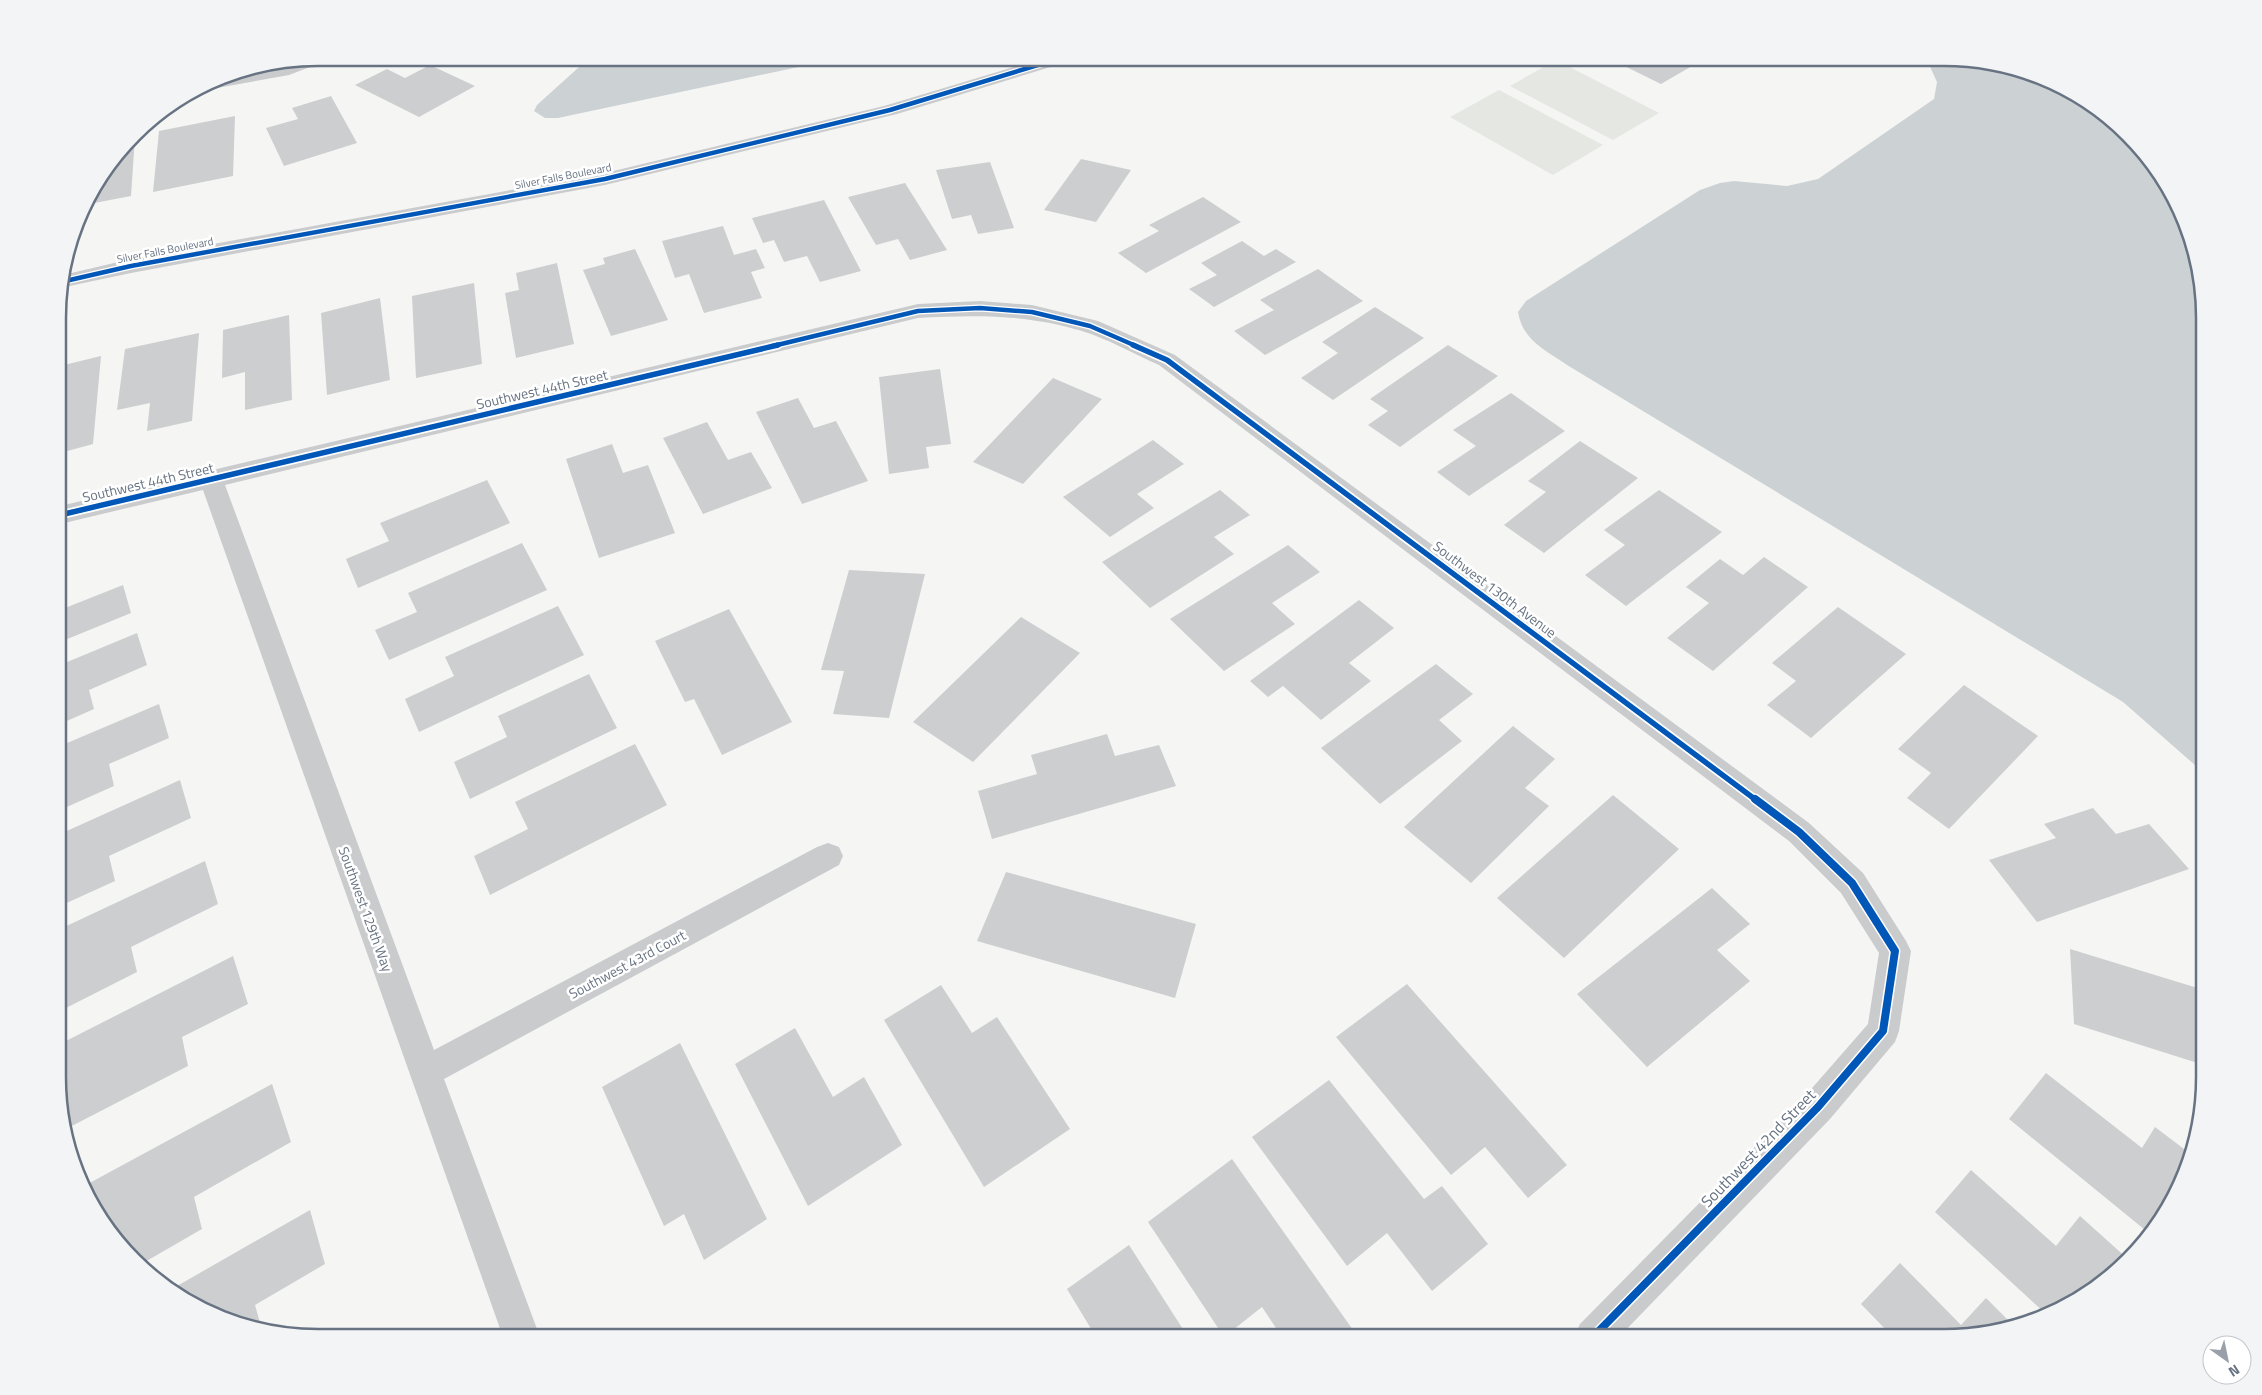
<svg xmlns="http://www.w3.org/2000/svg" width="2262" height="1395" viewBox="0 0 2262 1395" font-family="'Titillium Web',sans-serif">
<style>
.green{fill:#e4e7e2}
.water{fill:#ccd2d4}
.building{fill:#cdcecf}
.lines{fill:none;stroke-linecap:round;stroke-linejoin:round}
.minor{fill:#cacbcd;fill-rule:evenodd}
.cycleway-far2-casing{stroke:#fff;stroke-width:7}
.cycleway-far1-casing{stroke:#fff;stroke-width:9}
.cycleway-casing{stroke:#fff;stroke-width:11}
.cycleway-far2{stroke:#0057b8;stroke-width:4.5}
.cycleway-far1{stroke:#0057b8;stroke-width:5.5}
.cycleway{stroke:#0057b8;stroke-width:8}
.labels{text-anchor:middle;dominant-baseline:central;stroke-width:5;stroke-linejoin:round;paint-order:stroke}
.far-street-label{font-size:11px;fill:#677382;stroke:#fff}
.street-label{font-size:14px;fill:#677382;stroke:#fff}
.near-street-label{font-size:16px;fill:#677382;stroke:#fff}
.rim{fill:none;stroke:#677382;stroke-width:2.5}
</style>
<rect width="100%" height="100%" fill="#f5f5f4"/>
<g class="green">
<polygon points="1556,60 1659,113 1613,140 1510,86"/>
<polygon points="1499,90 1603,145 1553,175 1450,117"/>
</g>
<g class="water">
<polygon points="589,58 841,58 558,118 545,118 534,111 537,105"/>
<path d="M1926 58H1944L2011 66 2088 101 2128 134 2170 188 2196 251 2204 302V773L2123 702 1567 365C1544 349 1523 341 1518 312L1526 301 1700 190 1720 183 1734 181 1787 186 1818 179 1934 99 1937 82Z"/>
</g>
<g class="building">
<polygon points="1608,58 1675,58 1692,66 1661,84"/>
<polygon points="430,65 475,86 419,117 355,85 387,69 405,78"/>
<polygon points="331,96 357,143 284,166 266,128 298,119 292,108"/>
<polygon points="235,116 233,176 153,192 159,131"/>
<polygon points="135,137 131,196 84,205 85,203"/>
<polygon points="1081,159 1131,170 1096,222 1044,210"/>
<polygon points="990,162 1014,228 978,234 971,215 952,219 936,170"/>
<polygon points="905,183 947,250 910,260 898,239 876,245 848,197"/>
<polygon points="1203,197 1241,222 1146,273 1118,253 1159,231 1149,225"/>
<polygon points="824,200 861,271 820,282 807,256 784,262 774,240 763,243 752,218"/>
<polygon points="723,226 734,255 756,249 765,268 751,272 762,298 704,313 689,274 675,278 662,241"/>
<polygon points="1242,241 1264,256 1276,249 1296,262 1214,307 1189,289 1217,275 1201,263"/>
<polygon points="635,249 668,320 611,336 583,270 605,264 603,258"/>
<polygon points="557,263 574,344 516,358 505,293 519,290 516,273"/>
<polygon points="1318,269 1363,301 1265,355 1234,331 1274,310 1260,300"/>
<polygon points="474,283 482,364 416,378 412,296"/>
<polygon points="380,298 390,380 327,395 321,313"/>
<polygon points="1375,307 1424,338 1333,400 1301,378 1338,353 1322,342"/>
<polygon points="289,315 292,400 245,410 245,372 222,378 223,330"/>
<polygon points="199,333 192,421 147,431 150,403 117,410 125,349"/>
<polygon points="1448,345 1498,376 1400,447 1368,425 1388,411 1370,399"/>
<polygon points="101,356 93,444 60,453 60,366"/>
<polygon points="940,369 951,444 926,447 929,468 889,474 879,377"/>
<polygon points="1053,378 1102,399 1023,484 973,462"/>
<polygon points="1511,393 1565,431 1469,496 1437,472 1476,446 1453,430"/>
<polygon points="798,398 814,428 836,421 868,481 802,504 756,412"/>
<polygon points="707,422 728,460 751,452 772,488 703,514 663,438"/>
<polygon points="1153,440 1184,464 1137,494 1154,508 1110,537 1063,497"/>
<polygon points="1580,441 1638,478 1544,553 1504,525 1546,492 1528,481"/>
<polygon points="612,444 623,473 648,465 675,533 599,558 566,459"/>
<polygon points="487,480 510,523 358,588 346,559 389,541 380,523"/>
<polygon points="1220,490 1250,515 1214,537 1234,554 1150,608 1102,562"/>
<polygon points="1659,490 1722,532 1626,606 1585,575 1625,545 1604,530"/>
<polygon points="522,543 547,590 389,660 375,630 417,612 408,593"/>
<polygon points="1288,545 1320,572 1272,603 1295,624 1224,671 1170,619"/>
<polygon points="1764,557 1808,587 1713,671 1667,638 1709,603 1686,587 1720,559 1743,575"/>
<polygon points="849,570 925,574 889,718 833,714 844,671 821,670"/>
<polygon points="123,585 131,613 60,642 60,592 65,608"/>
<polygon points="1359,600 1394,628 1349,663 1371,681 1321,720 1283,686 1268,697 1250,681"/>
<polygon points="558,606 584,655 419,732 405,699 454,676 445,657"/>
<polygon points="1838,607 1906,654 1811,738 1767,705 1796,681 1772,663"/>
<polygon points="729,609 792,722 722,755 694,699 685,702 655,641"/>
<polygon points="1021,617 1080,653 973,762 913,722"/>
<polygon points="137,633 147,665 89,690 94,709 60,724 60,665"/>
<polygon points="1436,664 1473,694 1439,720 1462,741 1380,804 1321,748"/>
<polygon points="589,674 617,728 470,799 454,762 507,737 498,716"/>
<polygon points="1964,685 2038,736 1949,829 1907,798 1931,773 1898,749"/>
<polygon points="159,704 169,738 109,764 114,786 60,810 60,746"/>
<polygon points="1513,726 1555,759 1525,788 1549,806 1471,883 1404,827"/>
<polygon points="1107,734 1115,756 1159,745 1176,786 992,839 978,791 1037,774 1031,755"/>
<polygon points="635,744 667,805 490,895 474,856 528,829 515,802"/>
<polygon points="180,780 191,818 109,856 115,881 60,906 60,834"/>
<polygon points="1613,795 1679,849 1564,958 1497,898"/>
<polygon points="2093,808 2116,834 2149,824 2189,869 2037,922 1989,860 2056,838 2044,824"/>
<polygon points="205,861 218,904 131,947 137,972 60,1011 60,929"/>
<polygon points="1006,872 1196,924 1175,998 977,941"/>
<polygon points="1712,888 1750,924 1717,950 1750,981 1647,1067 1577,994"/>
<polygon points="2070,949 2204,990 2204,1065 2074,1024"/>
<polygon points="233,956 248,1004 182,1037 188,1066 64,1130 60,1110 60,1044"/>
<polygon points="1407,984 1567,1165 1528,1198 1485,1147 1451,1175 1336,1037"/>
<polygon points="941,985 972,1033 997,1017 1070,1129 984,1187 884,1020"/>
<polygon points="795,1028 833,1097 864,1077 902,1145 808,1206 735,1064"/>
<polygon points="680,1043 767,1219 704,1260 684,1214 664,1226 602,1087"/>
<polygon points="2046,1073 2142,1148 2155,1127 2192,1155 2161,1221 2150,1234 2009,1119"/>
<polygon points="1329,1080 1424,1199 1442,1186 1488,1244 1432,1291 1387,1233 1347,1266 1252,1137"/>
<polygon points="272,1084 291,1142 194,1197 202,1229 143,1263 101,1221 84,1186"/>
<polygon points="1232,1159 1358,1337 1282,1337 1262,1307 1224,1337 1148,1222"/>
<polygon points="1971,1170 2056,1246 2080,1216 2129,1260 2074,1303 2046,1314 1935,1212"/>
<polygon points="310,1210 325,1264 255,1305 262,1330 251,1329 174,1294 170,1290"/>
<polygon points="1129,1245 1188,1337 1096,1337 1067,1289"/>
<polygon points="1900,1263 1961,1325 1986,1298 2015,1327 1960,1337 1893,1337 1861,1304"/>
</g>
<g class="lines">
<g class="minor">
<polygon points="319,58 326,58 323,62 289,75 206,90 200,89 219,77"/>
<polygon points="1044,58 1070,58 1067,62 897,114 605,185 131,273 60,288 63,275 131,259 605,173 884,106"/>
<path d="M980 301 1032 305 1098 321 1175 355 1809 823 1863 873 1906 941 1911 951 1899 1031 1895 1042 1830 1119 1619 1337H1574L1580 1324 1806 1095 1868 1024 1879 953 1841 893 1789 841 1159 365C1134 354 1108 339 1082 331 1026 314 975 315 918 318L225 485 434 1050 817 847 828 843 839 847 843 856 839 865 444 1079 540 1337H503L203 490 60 524V506L918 304Z"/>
</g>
<defs>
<g id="cycleway-far2">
<polyline points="61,282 131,266 605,179 890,110 1061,58"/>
<polyline points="773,346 918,311 980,308 1032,312 1090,326 1136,346"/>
</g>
<g id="cycleway-far1">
<polyline points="1133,345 1167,360 1756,800"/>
<polyline points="60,515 778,345"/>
</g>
<polyline id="cycleway" points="1593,1337 1818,1107 1883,1031 1895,951 1852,883 1799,832 1755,799"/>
</defs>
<use href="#cycleway-far2" class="cycleway-far2-casing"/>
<use href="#cycleway-far1" class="cycleway-far1-casing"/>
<use href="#cycleway" class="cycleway-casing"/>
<use href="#cycleway-far2" class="cycleway-far2"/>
<use href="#cycleway-far1" class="cycleway-far1"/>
<use href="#cycleway" class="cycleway"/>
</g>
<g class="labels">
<g class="far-street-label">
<text transform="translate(563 176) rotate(-11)">Silver Falls Boulevard</text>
<text transform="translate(165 250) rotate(-11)">Silver Falls Boulevard</text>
</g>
<g class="street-label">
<text transform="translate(542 389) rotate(-13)">Southwest 44th Street</text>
<text transform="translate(148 482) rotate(-13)">Southwest 44th Street</text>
<text transform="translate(1495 589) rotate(37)">Southwest 130th Avenue</text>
<text transform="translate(366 909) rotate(70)">Southwest 129th Way</text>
<text transform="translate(627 964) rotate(-28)">Southwest 43rd Court</text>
</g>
<g class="near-street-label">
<text transform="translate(1758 1148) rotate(-46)">Southwest 42nd Street</text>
</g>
</g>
<path d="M0 0H2262V1395H0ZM318 66H1944A252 252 0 0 1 2196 318V1077A252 252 0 0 1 1944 1329H318A252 252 0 0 1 66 1077V318A252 252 0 0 1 318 66Z" fill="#f3f4f5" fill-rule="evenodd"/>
<path class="rim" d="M318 66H1944A252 252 0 0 1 2196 318V1077A252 252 0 0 1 1944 1329H318A252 252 0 0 1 66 1077V318A252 252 0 0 1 318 66Z"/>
<g transform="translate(2227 1360) rotate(147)"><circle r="24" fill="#ffffff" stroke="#c2c7cd"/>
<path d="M0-4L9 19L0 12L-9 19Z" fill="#99a0aa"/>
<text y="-8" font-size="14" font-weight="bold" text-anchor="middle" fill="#677382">N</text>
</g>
</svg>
